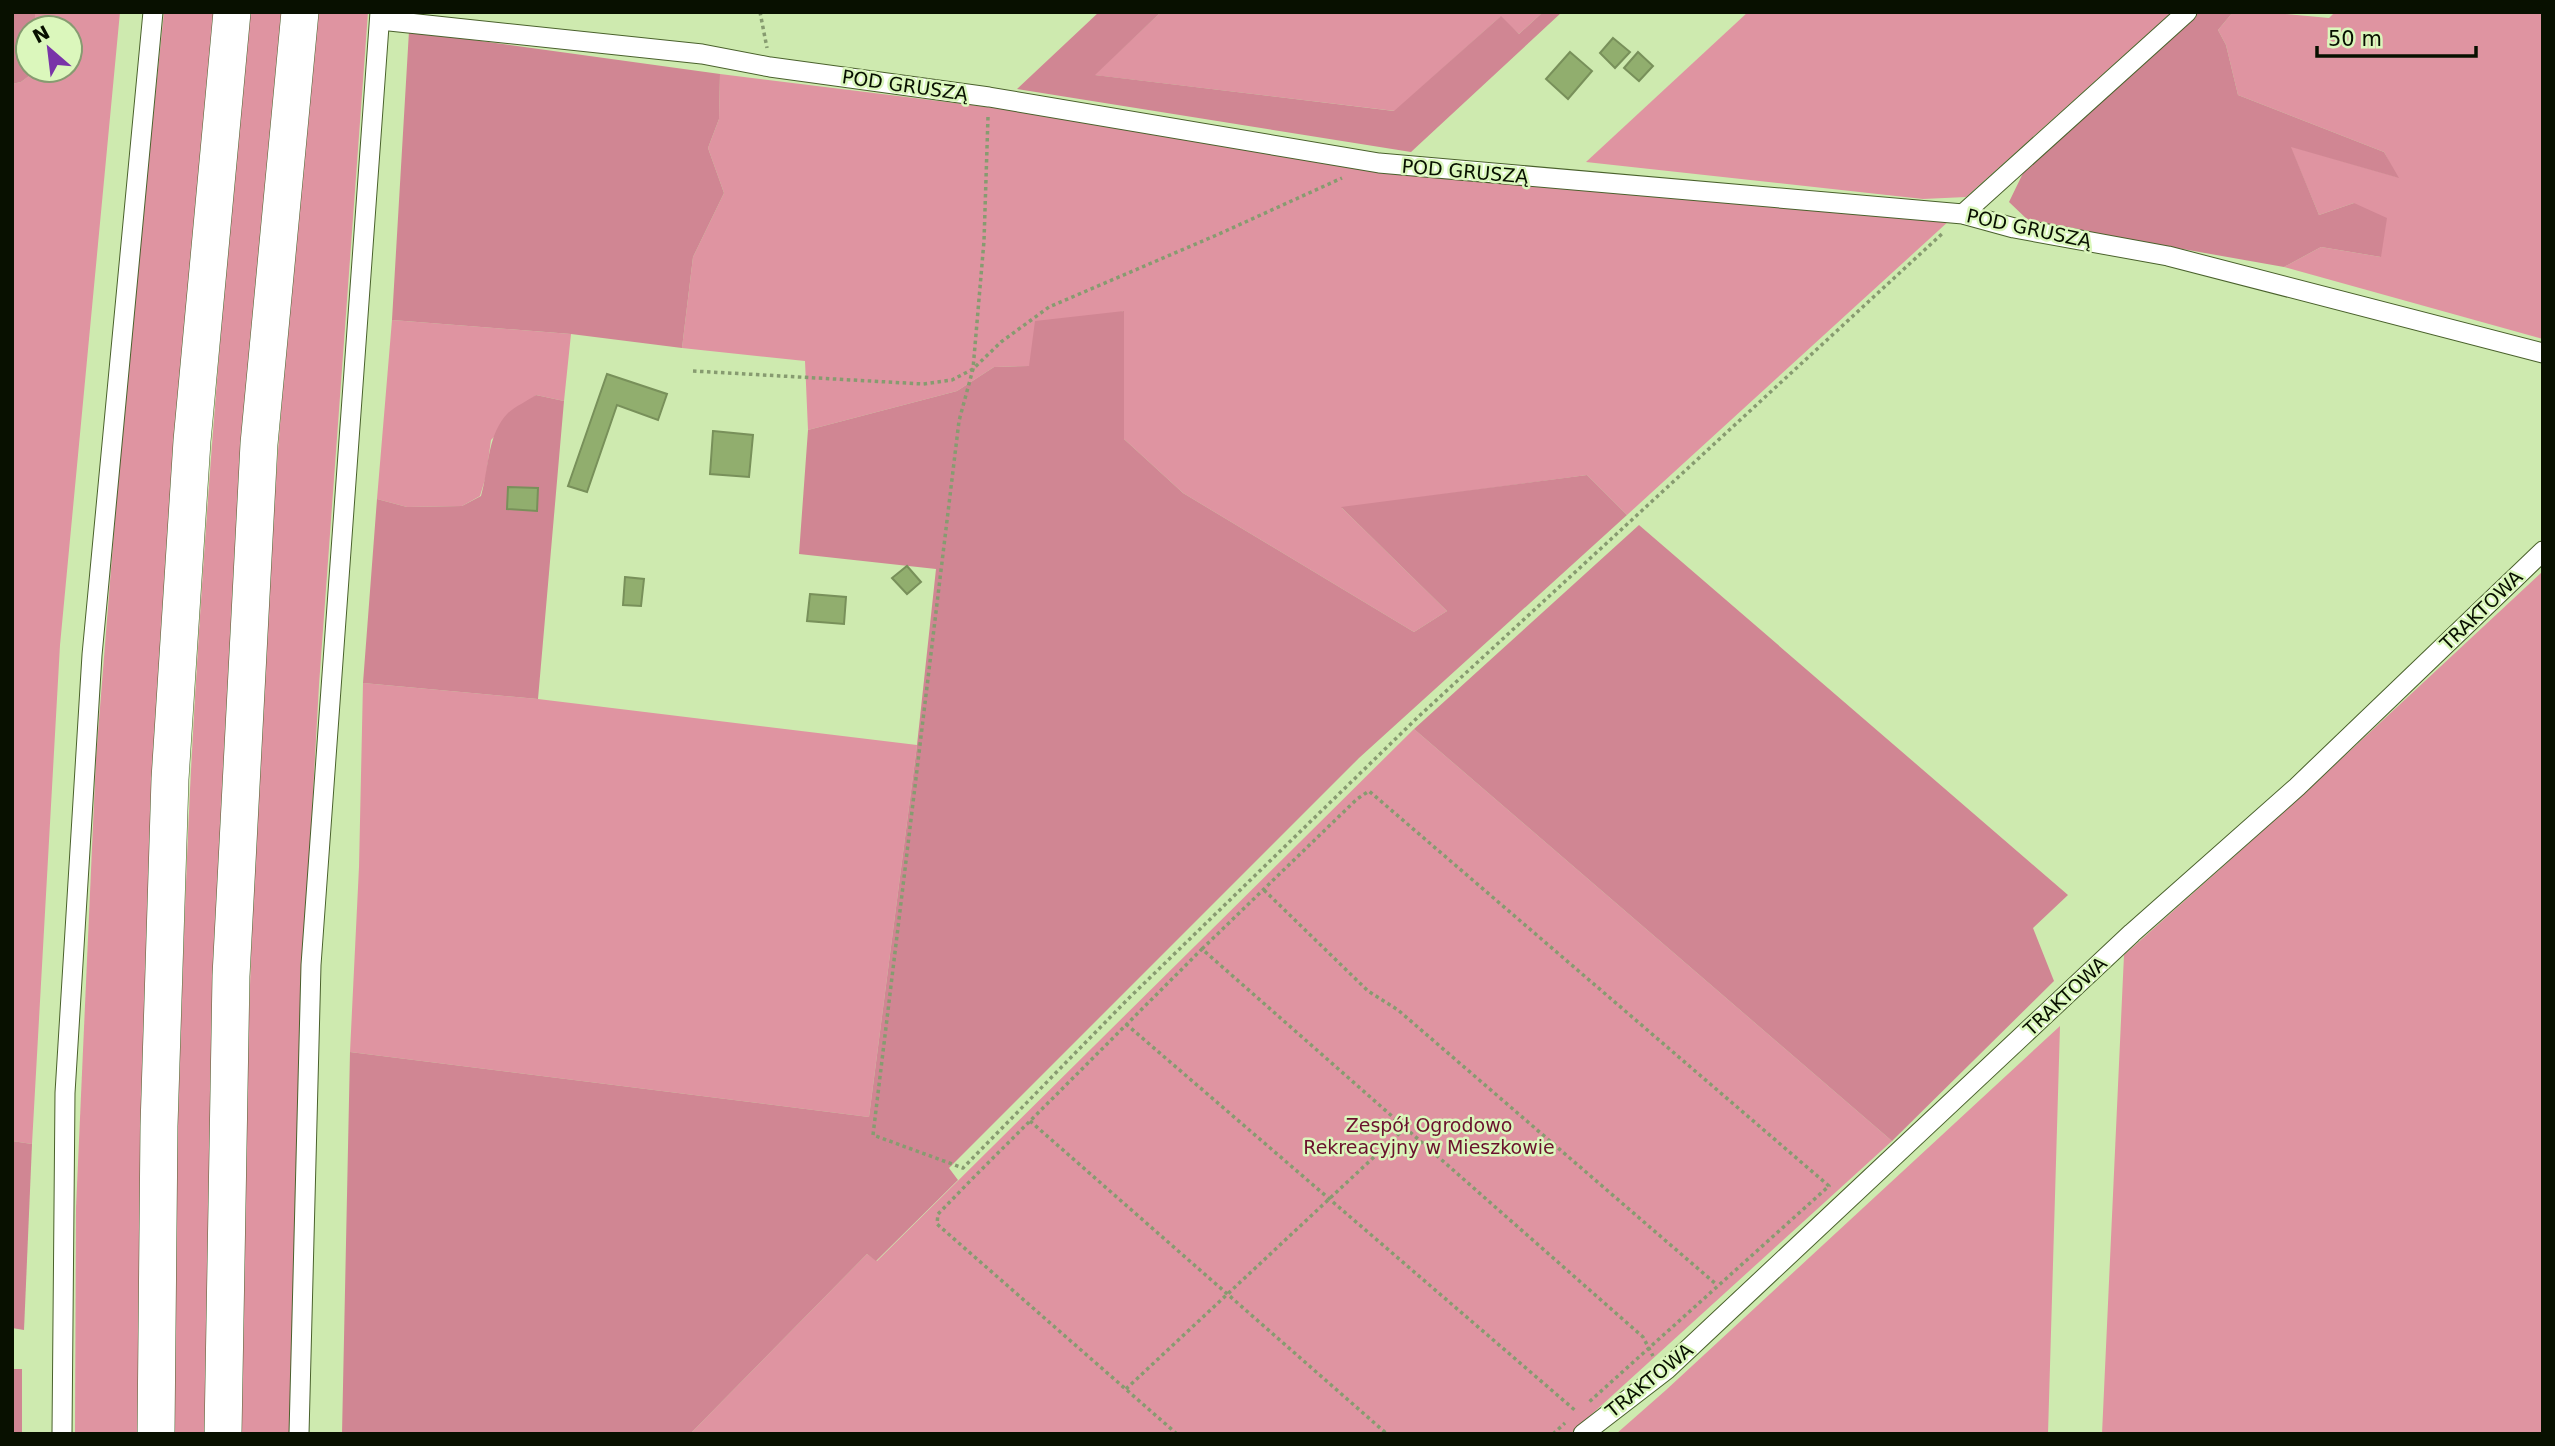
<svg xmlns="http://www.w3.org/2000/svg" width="2555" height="1446" viewBox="0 0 2555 1446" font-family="'DejaVu Sans',sans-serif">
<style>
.green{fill:#df94a1}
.forest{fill:#d08693}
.building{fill:#91ae6e;stroke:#78905a;stroke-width:2}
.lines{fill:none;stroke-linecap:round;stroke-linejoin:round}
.minor-casing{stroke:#4a612c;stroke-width:21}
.motorway-casing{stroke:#4a612c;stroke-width:38}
.path{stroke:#879b70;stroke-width:3.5;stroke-dasharray:3.5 3.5;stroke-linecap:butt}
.minor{stroke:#fff;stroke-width:19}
.motorway{stroke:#fff;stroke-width:37}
.labels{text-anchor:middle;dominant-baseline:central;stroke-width:5;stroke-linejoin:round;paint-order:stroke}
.street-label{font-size:19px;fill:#081000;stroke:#dbf7bc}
.park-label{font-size:19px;fill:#6a112d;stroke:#dbf7bc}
</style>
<rect width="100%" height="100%" fill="#ceeaaf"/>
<g class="green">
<polygon points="35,12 120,12 60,645 32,1144 12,1141 12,84 21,82 29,76 31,70 70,70 70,28 35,28"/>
<polygon points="164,12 217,12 141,1434 75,1434 76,1208 96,758 128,355"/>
<path d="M249 12H284L206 1434H171C175 1219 180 1005 190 790 203 530 225 271 249 12Z"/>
<path d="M316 12H368L319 685 301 1009 295 1193 292 1434H239C244 1188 249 943 262 697 274 468 295 240 316 12Z"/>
<polygon points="1161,12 1543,12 1519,34 1500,17 1395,111 1094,75"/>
<polygon points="1748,12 2172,12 1966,197 1923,199 1586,162"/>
<polygon points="2233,12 2265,12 2329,18 2335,12 2543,12 2543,339 2284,267 2321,247 2381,257 2354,203 2319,215 2290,146 2397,177 2384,152 2238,95 2226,45 2218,30"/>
<polygon points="720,74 1061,116 1950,220 1627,515 1587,475 1342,508 1447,611 1414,632 1183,493 1124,439 1123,311 1029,366 994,367 957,391 808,430 805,361 682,348 693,257 724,193 708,148 719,119"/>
<polygon points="392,320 571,334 564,401 536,395 491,440 486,476 480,496 462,506 407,507 377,499"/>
<polygon points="2543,571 2543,1434 2102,1434 2124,955 2295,802"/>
<polygon points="363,683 538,699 917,745 869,1117 350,1052 359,867"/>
<polygon points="1414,729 1892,1141 1570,1434 690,1434 867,1254 877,1261"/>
<polygon points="2060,1026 2048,1434 1616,1434 1666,1390"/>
</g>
<g class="forest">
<polygon points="12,12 35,12 35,28 28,28 29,76 21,82 12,84"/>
<polygon points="1099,12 1161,12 1095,75 1394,111 1501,16 1519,34 1543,12 1562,12 1411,152 1017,89"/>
<polygon points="2194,12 2233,12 2218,30 2226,45 2238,95 2384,152 2399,178 2291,147 2319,215 2354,203 2387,218 2381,257 2321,247 2284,267 2030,222 2009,202 2025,169"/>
<polygon points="409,31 720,74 719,119 708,148 724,193 693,257 682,348 571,334 392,320"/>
<polygon points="1124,311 1124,439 1183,493 1414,632 1447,611 1341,507 1587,475 1627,515 1359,758 949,1168 958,1180 876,1261 867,1254 690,1434 342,1434 350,1052 869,1117 917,745 936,569 799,554 808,430 957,391 994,367 1029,366 1035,321"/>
<path d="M536 395 564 401 538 699 363 683 377 499 407 507 462 506 481 496C489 469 487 434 508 413 516 406 527 401 536 395Z"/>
<polygon points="1639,525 2068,895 2033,928 2054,981 1892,1141 1414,729"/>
<polygon points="12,1141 32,1144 24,1330 12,1328"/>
<rect x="12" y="1369" width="10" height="65"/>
</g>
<g class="building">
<polygon points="1613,38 1630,52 1615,68 1600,53"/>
<polygon points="1570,52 1592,71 1568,99 1546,79"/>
<polygon points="1638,52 1653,66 1639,81 1624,68"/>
<polygon points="607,374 667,394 658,420 617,405 587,492 568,486"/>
<polygon points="713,431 753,435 749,477 710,474"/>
<polygon points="508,487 538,488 537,511 507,509"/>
<polygon points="907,566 921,582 907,594 892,578"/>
<polygon points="625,577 644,579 641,606 623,605"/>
<polygon points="810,594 846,597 844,624 807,621"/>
</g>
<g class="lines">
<defs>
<g id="minor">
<polyline points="380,20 702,54 770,67 989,97 1379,163 1963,214 2014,228 2168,256 2543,353"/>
<polyline points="1963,214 2187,12"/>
<polyline points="62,1434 65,1093 92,655 153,12"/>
<polyline points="299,1434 311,965 380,12"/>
<polyline points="1583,1434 1666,1370 2132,933 2297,787 2543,551"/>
</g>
<g id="motorway">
<polyline points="156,1434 159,1126 170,779 192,441 232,12"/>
<polyline points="223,1434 231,976 259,444 300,12"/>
</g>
</defs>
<use href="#minor" class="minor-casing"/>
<use href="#motorway" class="motorway-casing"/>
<g class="path">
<polyline points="760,12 767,48"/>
<polyline points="988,117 984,241 973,369 959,421 873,1135 963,1168 1127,1000 1417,718 1944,232"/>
<polyline points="693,371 923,384 952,380 973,369 1001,342 1049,307 1219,234 1342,178"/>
<polyline points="1264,890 1368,991 1398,1010 1717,1285"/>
<polyline points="1202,949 1357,799 1369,791 1829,1186 1589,1402"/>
<polyline points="1126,1024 1577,1412"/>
<polyline points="1030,1121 1387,1434"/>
<polyline points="1126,1389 1405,1128"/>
<polyline points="1177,1434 937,1224 938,1214 975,1176 1202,949 1643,1337 1653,1356"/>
<polyline points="1553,1434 1565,1423"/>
</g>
<use href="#minor" class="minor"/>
<use href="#motorway" class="motorway"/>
</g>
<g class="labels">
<g class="street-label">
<text transform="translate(905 85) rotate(8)">POD GRUSZĄ</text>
<text transform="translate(1465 171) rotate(5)">POD GRUSZĄ</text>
<text transform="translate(2029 228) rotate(12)">POD GRUSZĄ</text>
<text transform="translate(2481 610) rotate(-44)">TRAKTOWA</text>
<text transform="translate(2065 996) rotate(-43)">TRAKTOWA</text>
<text transform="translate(1649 1380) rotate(-39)">TRAKTOWA</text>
</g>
<g class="park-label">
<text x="1429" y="1125">Zespół Ogrodowo<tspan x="1429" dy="22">Rekreacyjny w Mieszkowie</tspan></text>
</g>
</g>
<rect width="2555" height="1446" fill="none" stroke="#081000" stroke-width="28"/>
<g transform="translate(49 49) rotate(332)"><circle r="33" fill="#dbf7bc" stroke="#879b71" stroke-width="2"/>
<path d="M0-5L12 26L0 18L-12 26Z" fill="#7934a8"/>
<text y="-10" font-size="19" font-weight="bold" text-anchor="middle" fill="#081000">N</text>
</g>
<path d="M2317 46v10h159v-10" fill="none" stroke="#081000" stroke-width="3.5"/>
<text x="2328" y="46" font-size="21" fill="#081000" stroke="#dbf7bc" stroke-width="5" paint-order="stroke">50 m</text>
</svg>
